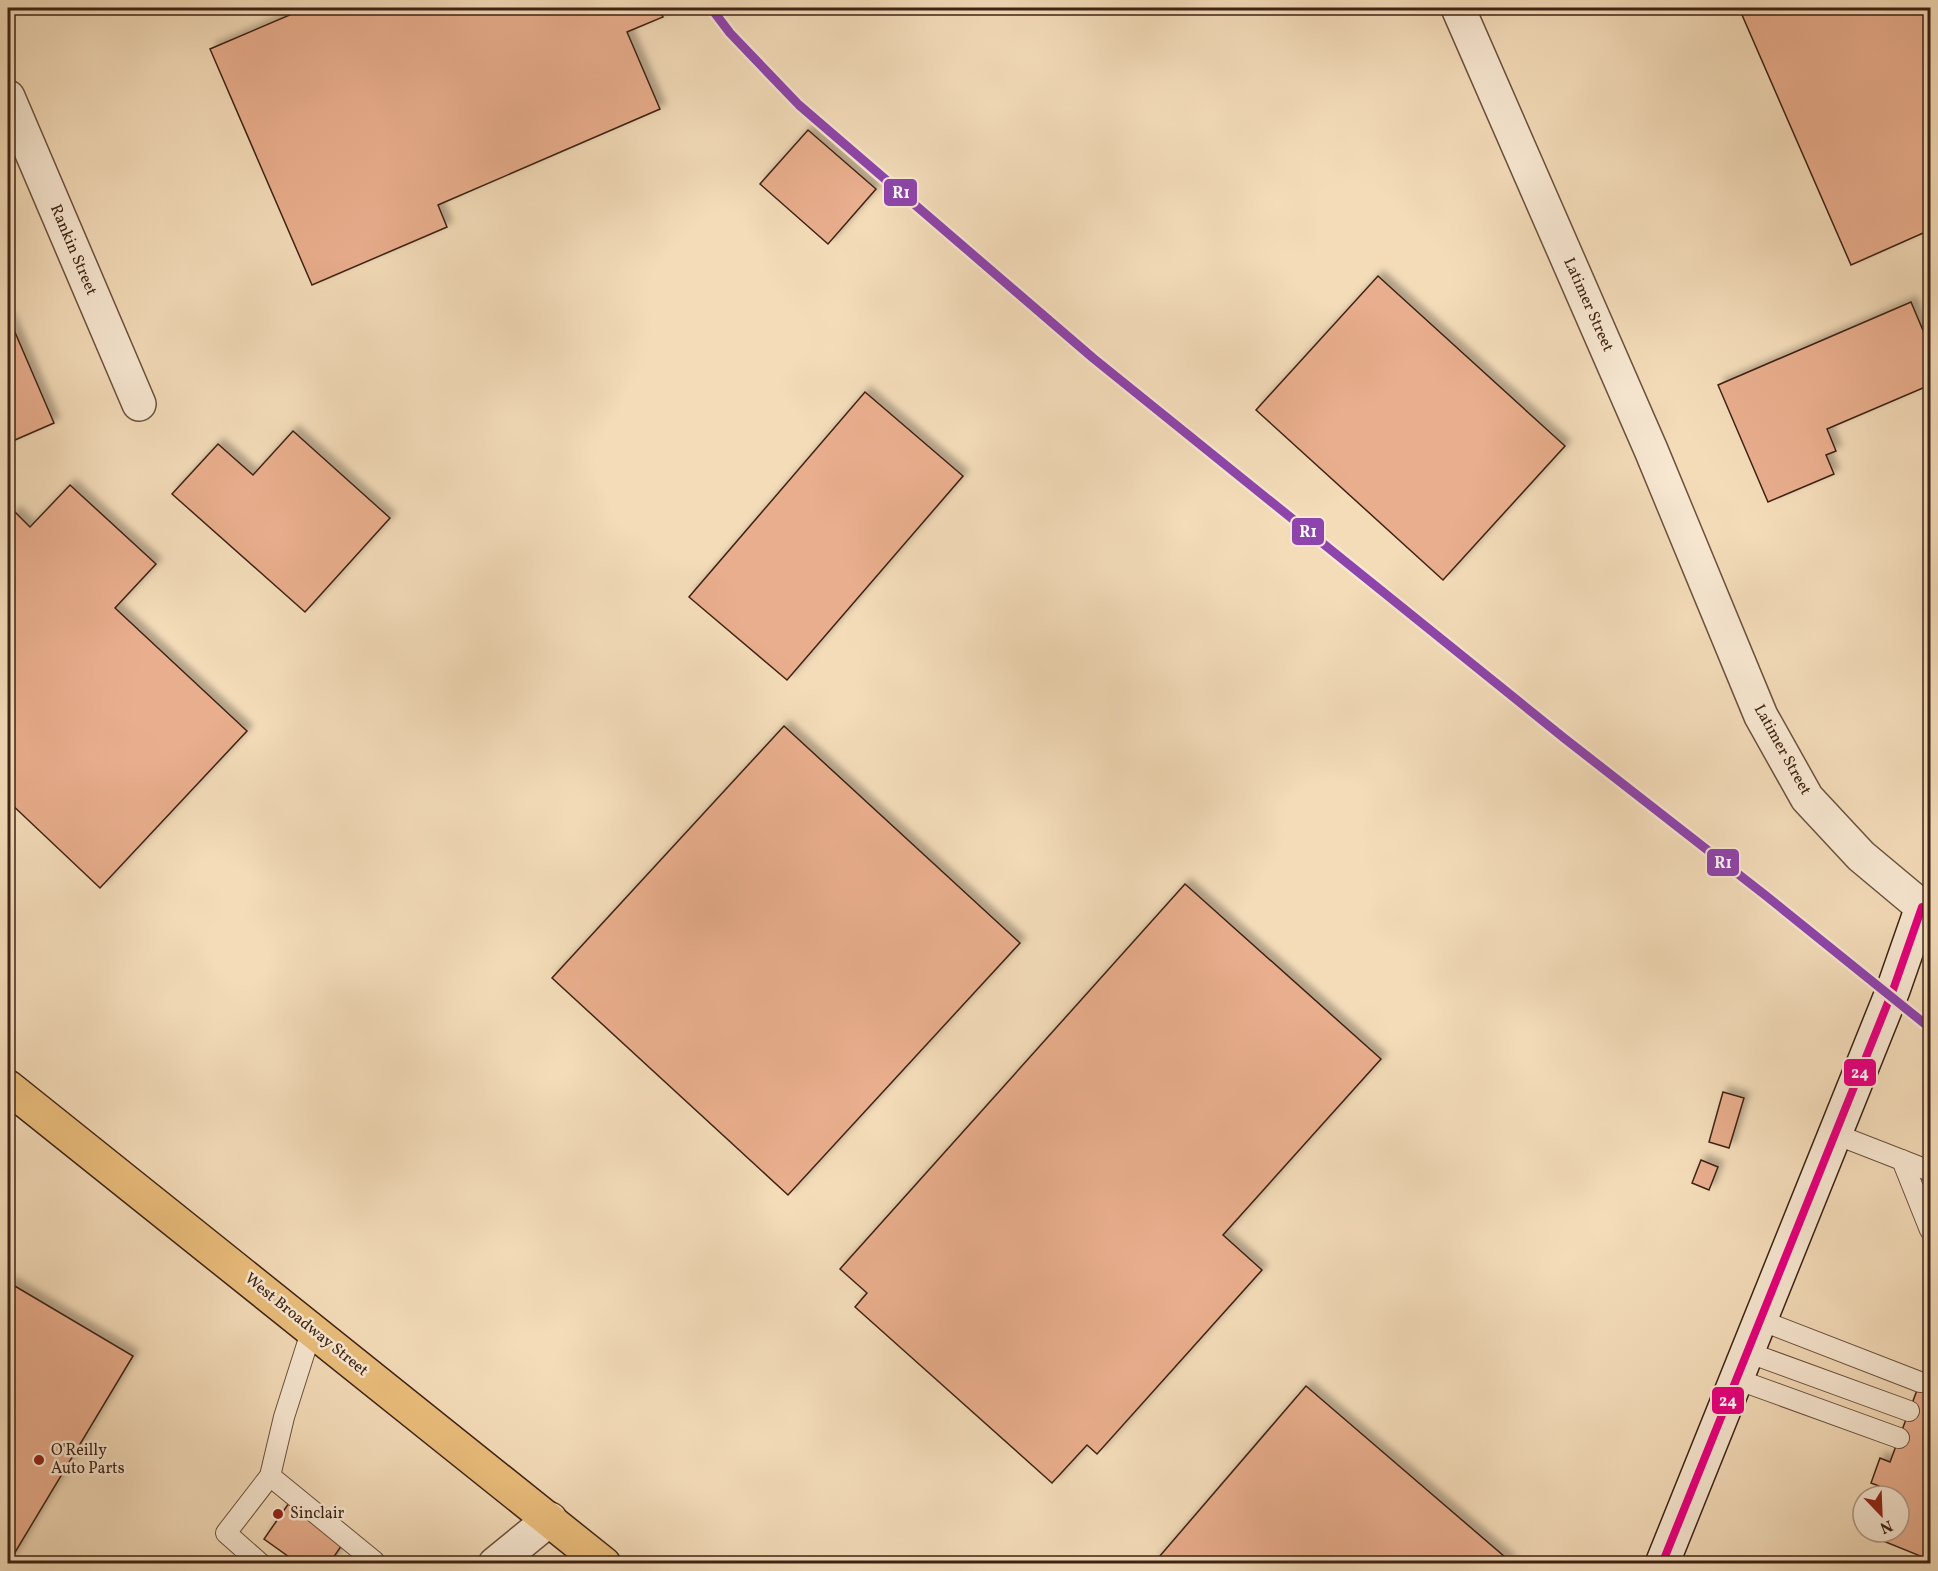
<svg xmlns="http://www.w3.org/2000/svg" width="1938" height="1571" viewBox="0 0 1938 1571" font-family="Vollkorn,serif">
<style>
.building{fill:#e9ae8d;stroke:#3e2314;stroke-width:1.5;filter:url(#shadow)}
.lines{fill:none;stroke-linecap:round;stroke-linejoin:round}
.lane-casing{stroke:#6c513d;stroke-width:22}
.street-casing{stroke:#6c513d;stroke-width:36}
.secondary-casing{stroke:#3e2314;stroke-width:36}
.primary-casing{stroke:#3e2314;stroke-width:36}
.lane{stroke:#f8e8d2;stroke-width:20}
.street{stroke:#f8e8d2;stroke-width:33}
.secondary{stroke:#f8e8d2;stroke-width:33}
.primary{stroke:#eabe7c;stroke-width:33}
.bus-1-casing{stroke:#f8e8d2;stroke-width:12}
.bus-1{stroke:#e5007d;stroke-width:8}
.rail-1-casing{stroke:#f8e8d2;stroke-width:14}
.rail-1{stroke:#8e44ad;stroke-width:9}
.poi-dot{fill:#8f2418;stroke:#f8e8d2;stroke-width:2}
.labels{text-anchor:middle;dominant-baseline:central;stroke-width:5;stroke-linejoin:round;paint-order:stroke}
.street-label{font-size:16px;fill:#3e2314;stroke:#f8e8d2}
.poi-label{font-size:16px;fill:#3e2314;stroke:#f8e8d2;text-anchor:start}
.line-badge{stroke:#f8e8d2;stroke-width:2}
.badge-label{font-size:16px;text-anchor:middle;font-weight:bold;fill:#fff}
</style>
<defs>
<filter id="shadow"><feDropShadow dx="5.5" dy="-5.5" stdDeviation="3" flood-color="#0004"/></filter>
</defs>
<rect width="100%" height="100%" fill="#f4dcb9"/>
<filter id="stains"><feTurbulence type="fractalNoise" baseFrequency=".00333" numOctaves="4"/><feColorMatrix values="0 0 0 0 .2 0 0 0 0 .09 0 0 0 0 .02 0 0 0 .5 -.17"/></filter>
<radialGradient id="worn" r=".72"><stop offset=".6" stop-color="#630" stop-opacity="0"/><stop offset="1" stop-color="#630" stop-opacity=".3"/></radialGradient>
<g class="building">
<polygon points="306,8 658,8 663,17 627,32 660,109 438,205 447,227 312,285 210,49"/>
<polygon points="1739,8 1930,8 1930,230 1851,265"/>
<polygon points="808,130 876,189 828,244 760,184"/>
<polygon points="1378,276 1565,446 1443,580 1256,410"/>
<polygon points="1911,302 1930,347 1930,385 1827,429 1836,451 1826,455 1834,474 1768,502 1718,385"/>
<polygon points="8,316 54,423 8,443"/>
<polygon points="865,392 963,476 787,680 689,597"/>
<polygon points="293,431 390,518 305,612 172,494 218,444 253,475"/>
<polygon points="70,485 156,564 115,608 247,731 100,888 8,801 8,519 15,512 30,527"/>
<polygon points="784,726 1020,943 788,1195 552,978"/>
<polygon points="1185,884 1381,1059 1223,1235 1262,1270 1097,1454 1087,1445 1052,1483 855,1307 867,1293 840,1269"/>
<polygon points="1723,1092 1744,1098 1729,1148 1709,1142"/>
<polygon points="1701,1160 1718,1167 1709,1190 1692,1183"/>
<polygon points="8,1282 133,1356 8,1564"/>
<polygon points="1928,1361 1930,1362 1930,1560 1861,1532 1863,1527 1863,1532 1899,1532 1899,1496 1875,1496 1879,1486 1871,1483 1880,1458 1890,1462"/>
<polygon points="1306,1386 1512,1563 1153,1564"/>
<polygon points="289,1503 344,1542 329,1564 299,1564 264,1539"/>
</g>
<g class="lines">
<defs>
<g id="lane">
<polyline points="1835,1134 1930,1171"/>
<polyline points="1902,1160 1930,1230"/>
<polyline points="1760,1320 1920,1382"/>
<polyline points="1747,1352 1909,1411"/>
<polyline points="1736,1379 1899,1438"/>
<polyline points="270,1476 374,1561 371,1564"/>
<polyline points="261,1564 226,1533 270,1476 284,1417 312,1329"/>
</g>
<g id="street">
<polyline points="1458,8 1651,450 1761,716 1807,798 1861,856 1922,907"/>
<polyline points="8,97 139,404"/>
<polyline points="495,1564 550,1519"/>
</g>
<polyline id="secondary" points="1662,1564 1893,990 1922,907 1930,908"/>
<polyline id="primary" points="8,1087 604,1564"/>
</defs>
<use href="#lane" class="lane-casing"/>
<use href="#street" class="street-casing"/>
<use href="#secondary" class="secondary-casing"/>
<use href="#primary" class="primary-casing"/>
<use href="#lane" class="lane"/>
<use href="#street" class="street"/>
<use href="#secondary" class="secondary"/>
<use href="#primary" class="primary"/>
<defs>
<polyline id="bus-1" points="1662,1564 1893,990 1922,907"/>
</defs>
<use href="#bus-1" class="bus-1-casing"/>
<use href="#bus-1" class="bus-1"/>
<defs>
<polyline id="rail-1" points="711,8 730,33 799,105 1093,358 1564,738 1765,895 1930,1028"/>
</defs>
<use href="#rail-1" class="rail-1-casing"/>
<use href="#rail-1" class="rail-1"/>
</g>
<g class="poi-dot">
<circle cx="39" cy="1460" r="6"/>
<circle cx="278" cy="1514" r="6"/>
</g>
<g class="labels">
<g class="street-label">
<text transform="translate(73 250) rotate(67)">Rankin Street</text>
<text transform="translate(1588 305) rotate(66)">Latimer Street</text>
<text transform="translate(1782 750) rotate(61)">Latimer Street</text>
<text transform="translate(306 1325) rotate(39)">West Broadway Street</text>
</g>
<g class="poi-label">
<text x="51" y="1451">O'Reilly<tspan x="51" dy="18">Auto Parts</tspan></text>
<text x="290" y="1514">Sinclair</text>
</g>
</g>
<g class="line-badge">
<rect x="883" y="178" width="35" height="29" rx="6" fill="#8e44ad"/>
<rect x="1291" y="517" width="34" height="29" rx="6" fill="#8e44ad"/>
<rect x="1706" y="848" width="34" height="29" rx="6" fill="#8e44ad"/>
<rect x="1843" y="1058" width="34" height="29" rx="6" fill="#e5007d"/>
<rect x="1711" y="1386" width="34" height="29" rx="6" fill="#e5007d"/>
</g>
<g class="badge-label">
<text x="901" y="198">R1</text>
<text x="1308" y="537">R1</text>
<text x="1723" y="868">R1</text>
<text x="1860" y="1078">24</text>
<text x="1728" y="1406">24</text>
</g>
<rect width="1938" height="1571" fill="none" stroke="#f4dcb9" stroke-width="30"/>
<rect x="9" y="9" width="1920" height="1553" fill="none" stroke="#3e2314" stroke-width="3"/>
<rect x="15" y="15" width="1908" height="1541" fill="none" stroke="#3e2314" stroke-width="1.5"/>
<g transform="translate(1881 1514) rotate(157)"><circle r="28" fill="#f8e8d2" stroke="#ae9986" stroke-width="1.5"/>
<path d="M0-4.5L10 22L0 15L-10 22Z" fill="#8f2418"/>
<text y="-9" font-size="16" font-weight="bold" text-anchor="middle" fill="#3e2314">N</text>
</g>
<rect width="100%" height="100%" filter="url(#stains)"/>
<rect width="100%" height="100%" fill="url(#worn)"/>
</svg>
